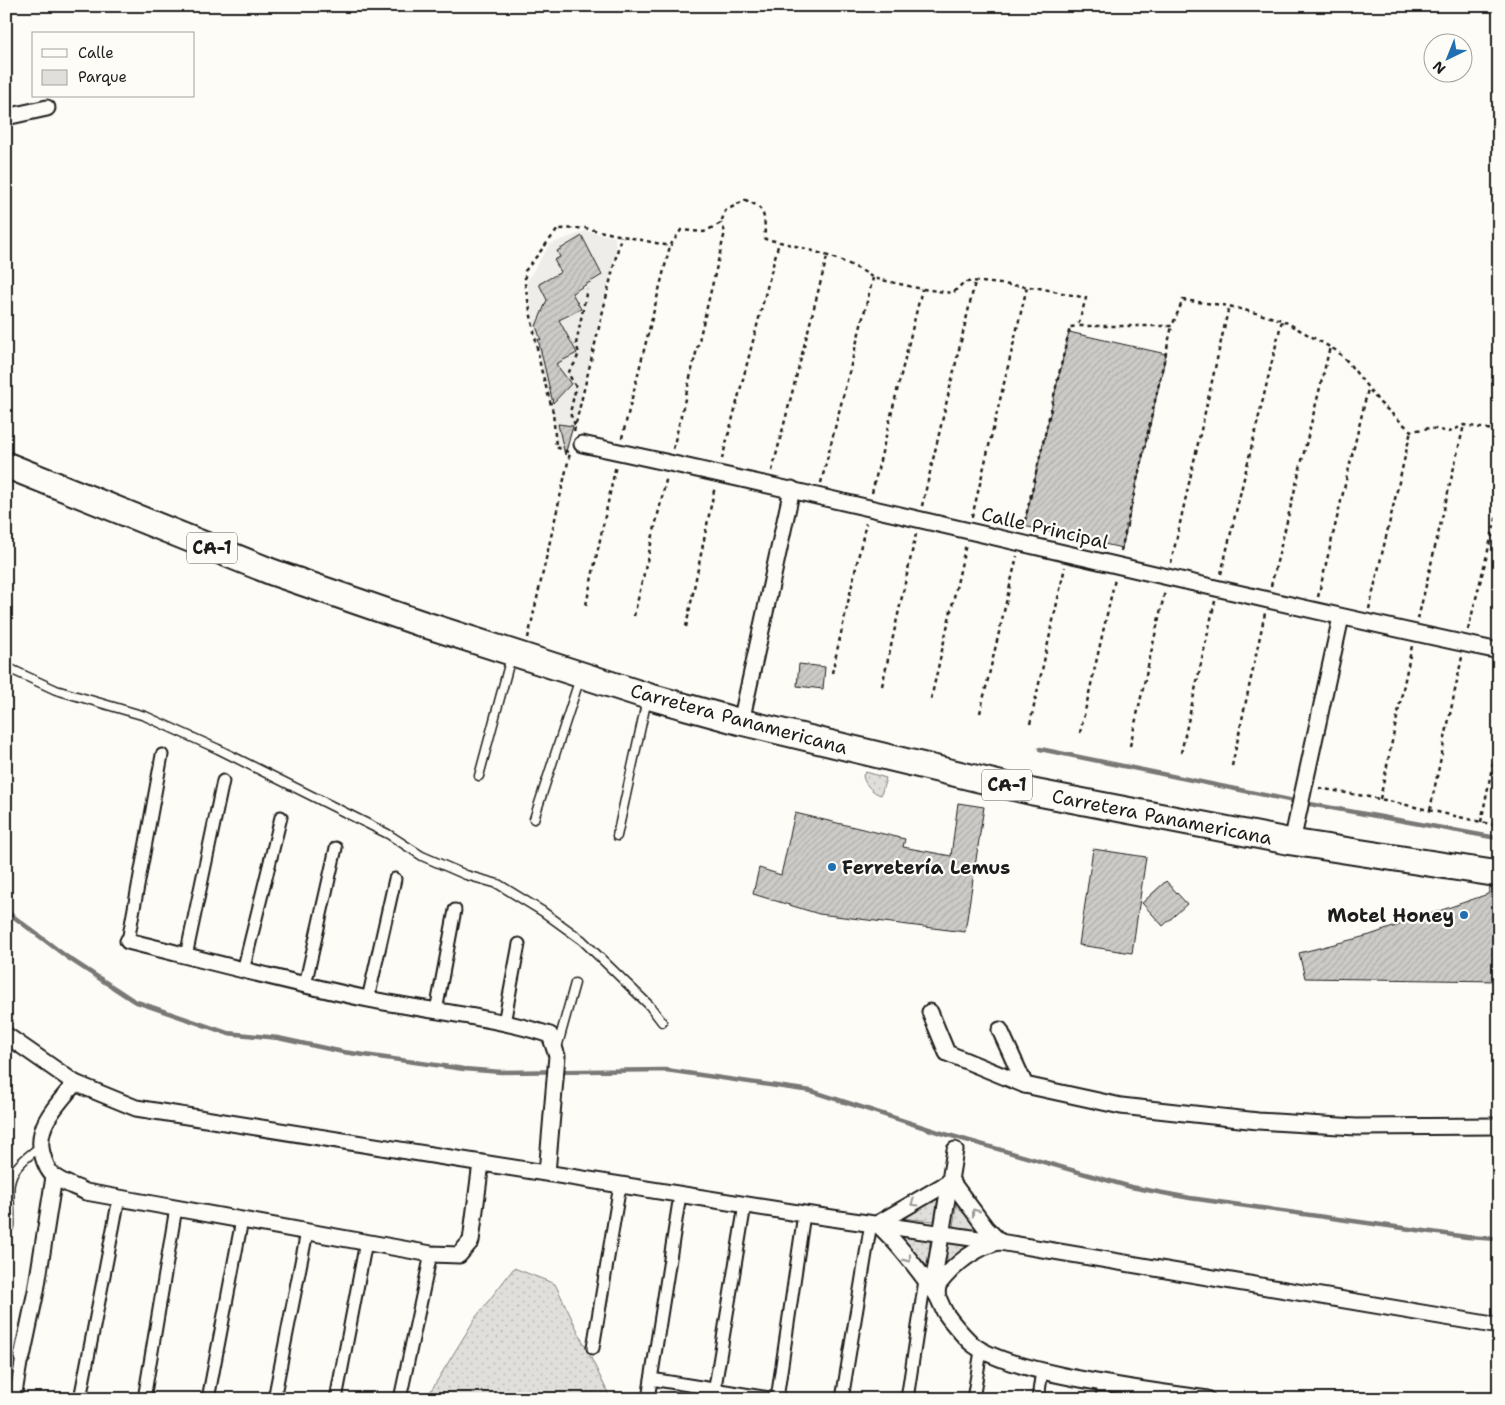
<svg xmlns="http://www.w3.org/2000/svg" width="1505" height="1405" viewBox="0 0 1505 1405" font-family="'Shantell Sans',sans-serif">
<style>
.built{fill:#eeede9}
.green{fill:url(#green-dots);stroke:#7e7e7c}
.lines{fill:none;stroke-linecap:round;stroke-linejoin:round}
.stream{stroke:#797876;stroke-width:4.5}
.building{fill:url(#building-hatch);stroke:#1c1c1c}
.service-casing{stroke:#1c1c1c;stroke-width:11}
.pedestrian-casing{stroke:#1c1c1c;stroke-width:15}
.minor-casing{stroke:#1c1c1c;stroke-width:19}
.trunk-casing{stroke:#1c1c1c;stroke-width:29}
.path{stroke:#1c1c1c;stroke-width:2.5;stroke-dasharray:4 4;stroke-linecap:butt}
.service{stroke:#fdfcf7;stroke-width:8}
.pedestrian{stroke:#fdfcf7;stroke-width:11}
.minor{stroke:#fdfcf7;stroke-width:15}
.trunk{stroke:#fdfcf7;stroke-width:25}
.oneway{stroke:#989794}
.poi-dot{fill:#1f6fb2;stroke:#fdfcf7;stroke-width:2}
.labels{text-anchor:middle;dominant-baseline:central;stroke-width:4.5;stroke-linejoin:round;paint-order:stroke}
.shield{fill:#fdfcf7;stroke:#605f5e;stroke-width:1}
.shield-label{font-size:18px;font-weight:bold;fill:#1c1c1c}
.street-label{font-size:19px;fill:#1c1c1c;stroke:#fdfcf7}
.poi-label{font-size:19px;font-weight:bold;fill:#1c1c1c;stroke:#fdfcf7;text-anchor:start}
</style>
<defs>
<pattern id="green-dots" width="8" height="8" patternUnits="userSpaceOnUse" patternTransform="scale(1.25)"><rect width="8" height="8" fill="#e0dfdb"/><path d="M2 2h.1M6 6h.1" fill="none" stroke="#c0bfbb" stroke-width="1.8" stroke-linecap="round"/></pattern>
<pattern id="building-hatch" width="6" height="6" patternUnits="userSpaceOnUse" patternTransform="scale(1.25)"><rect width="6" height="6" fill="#cccbc8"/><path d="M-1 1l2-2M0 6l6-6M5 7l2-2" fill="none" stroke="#afaeab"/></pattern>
</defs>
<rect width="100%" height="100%" fill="#fdfcf7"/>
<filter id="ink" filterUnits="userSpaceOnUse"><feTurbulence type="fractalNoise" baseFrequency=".02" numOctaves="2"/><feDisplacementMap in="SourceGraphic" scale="10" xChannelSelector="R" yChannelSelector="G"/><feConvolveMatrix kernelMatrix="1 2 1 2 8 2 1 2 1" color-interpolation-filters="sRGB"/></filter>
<g filter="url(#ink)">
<polygon class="built" points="586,231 615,237 616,253 568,451 556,447 553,412 541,369 527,281 550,244"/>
<g class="green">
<path d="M866 772 886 778 881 795C873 793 863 783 863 775Z"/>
<polygon points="939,1193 934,1221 900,1218"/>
<polygon points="957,1200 976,1230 953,1227"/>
<polygon points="897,1233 930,1240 928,1267"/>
<polygon points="948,1242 972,1246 944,1270"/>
<polygon points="514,1268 555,1284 611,1399 426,1399 476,1317"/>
</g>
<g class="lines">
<g class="stream">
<polyline points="1040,749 1299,802 1497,838"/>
<polyline points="6,911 67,957 134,1001 227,1033 278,1038 343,1052 464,1069 501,1072 666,1070 811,1091 938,1132 1131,1187 1190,1198 1467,1237 1499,1239"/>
</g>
</g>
<g class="building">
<polygon points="582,236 602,275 572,293 581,309 559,320 577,353 556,364 571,384 553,403 538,339 541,340 536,326 547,300 539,284 561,272 554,260 560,257 557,251"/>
<polygon points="1069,332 1166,354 1122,548 1024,526"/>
<polygon points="558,424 573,426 565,455"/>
<polygon points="799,664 825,667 823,689 797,686"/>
<polygon points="958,803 984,807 965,932 819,914 753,894 759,868 781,875 795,813 905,839 903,847 951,856"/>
<polygon points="1093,849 1146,857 1132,953 1079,945"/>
<polygon points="1166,881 1187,904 1163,926 1142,903"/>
<polygon points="1490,887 1499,888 1499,981 1305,978 1299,953 1370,935 1488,894"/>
</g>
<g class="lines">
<defs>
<g id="service">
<polyline points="6,667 56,690 145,716 218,749 388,834 422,856 466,875 498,884 542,911 582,940 649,1005 662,1022"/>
<polyline points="479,776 511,657"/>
<polyline points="534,819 580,678"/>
<polyline points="617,836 647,699"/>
<polyline points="557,1048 575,983"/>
<path d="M6 1227 10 1226C11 1181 0 1176 40 1147"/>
</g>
<g id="pedestrian">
<polyline points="128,941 162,755"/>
<polyline points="186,956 223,781"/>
<polyline points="243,971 281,817"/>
<polyline points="305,985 336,848"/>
<polyline points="368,999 395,879"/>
<polyline points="436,1011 455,910"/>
<polyline points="504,1023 519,944"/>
<polyline points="593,1348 620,1185"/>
<polyline points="651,1379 776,1399"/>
<polyline points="15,1399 22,1357"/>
<polyline points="80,1399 119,1198"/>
<polyline points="144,1399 176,1208"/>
<polyline points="208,1399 242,1220"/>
<polyline points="274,1399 307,1232"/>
<polyline points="336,1399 366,1242"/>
<polyline points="400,1399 431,1254"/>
<polyline points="648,1399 680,1195"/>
<polyline points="713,1399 745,1205"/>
<polyline points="777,1399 804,1214"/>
<polyline points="842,1399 871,1223"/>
<polyline points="907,1399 925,1280"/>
<polyline points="973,1399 981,1351"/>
<polyline points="1038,1399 1042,1370"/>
<polyline points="1102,1399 1104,1382"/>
</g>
<g id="minor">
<polyline points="6,117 47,108"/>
<path d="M582 444C888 509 1192 586 1499 651"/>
<polyline points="741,722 792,489"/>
<polyline points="1292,842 1341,617"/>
<path d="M128 941C208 961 287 982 368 999 428 1011 491 1016 550 1035L557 1056 547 1173"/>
<polyline points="930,1012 947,1053 1025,1085"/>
<polyline points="1000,1030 1025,1085 1121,1106 1258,1121 1356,1127 1499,1126"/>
<polyline points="6,1035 75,1083 136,1108 804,1214 1000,1242 1499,1326"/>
<path d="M75 1083C58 1104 35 1125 42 1153 44 1161 48 1172 55 1177 63 1183 76 1187 86 1192L431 1254 459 1255 471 1241 481 1163"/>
<path d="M951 1181 877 1224C899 1244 918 1270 936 1294 940 1300 942 1308 946 1314 953 1324 962 1334 971 1343 1006 1374 1156 1391 1207 1399"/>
<polyline points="951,1181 986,1228 1000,1242"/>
<polyline points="937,1294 934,1278 955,1150"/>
<path d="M937 1294 938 1285C953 1266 971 1250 995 1243"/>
<polyline points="22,1357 36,1291 54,1177"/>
</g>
<polyline id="trunk" points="6,465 272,572 420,623 647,696 741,722 1033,792 1292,842 1499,874"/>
</defs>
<use href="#service" class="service-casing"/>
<use href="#pedestrian" class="pedestrian-casing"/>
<use href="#minor" class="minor-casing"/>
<use href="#trunk" class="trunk-casing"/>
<g class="path">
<polyline points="575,425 570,413 576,387 568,373 575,363 579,353 576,344 587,289"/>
<polyline points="574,431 621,236"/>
<polyline points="622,438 670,246"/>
<polyline points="673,449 725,232 721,223"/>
<polyline points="722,459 779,242"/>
<polyline points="772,471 827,257"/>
<polyline points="821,483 873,278"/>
<polyline points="872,493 922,289"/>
<polyline points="922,506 975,282"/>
<polyline points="972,517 1027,287"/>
<polyline points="1023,529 1070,327 1078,326"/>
<polyline points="1121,551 1172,326"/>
<polyline points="1171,563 1229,306"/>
<polyline points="1221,574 1282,320"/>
<polyline points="1271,586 1330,347"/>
<polyline points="1318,597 1368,389"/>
<polyline points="586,605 616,465"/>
<polyline points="1369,609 1411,431"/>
<polyline points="634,616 667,476"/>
<polyline points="1418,619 1464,425"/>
<polyline points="686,627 715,486"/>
<polyline points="1468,630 1499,507"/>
<path d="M528 638 570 453 556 447 553 412 541 369 525 284V271L558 229 585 228 670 246 681 230 704 232 721 223 725 211 745 200C768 208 764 218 765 239 793 244 851 260 873 278L922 289 953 293 963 283 972 281 1039 288 1086 298 1078 326H1172L1183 300 1229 306 1282 320 1337 351 1347 361 1380 403 1411 431 1430 428 1449 432 1464 425 1499 431"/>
<polyline points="832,673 866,523"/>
<polyline points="882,686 916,534"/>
<polyline points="931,699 966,544"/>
<polyline points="980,713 1017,556"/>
<polyline points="1030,724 1065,567"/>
<polyline points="1080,733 1115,579"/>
<polyline points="1130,746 1165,591"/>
<polyline points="1181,753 1215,601"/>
<polyline points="1232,766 1265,613"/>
<polyline points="1319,788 1380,799 1499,826"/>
<polyline points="1380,799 1412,646"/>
<polyline points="1430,810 1462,657"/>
<polyline points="1481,822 1499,733"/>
</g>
<use href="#service" class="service"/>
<use href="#pedestrian" class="pedestrian"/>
<use href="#minor" class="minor"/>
<use href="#trunk" class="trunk"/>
</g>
<defs><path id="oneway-chevron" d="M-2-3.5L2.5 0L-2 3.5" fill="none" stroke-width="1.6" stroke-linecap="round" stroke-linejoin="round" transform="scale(1.25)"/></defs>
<g class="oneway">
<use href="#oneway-chevron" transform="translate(914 1203) rotate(148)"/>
<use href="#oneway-chevron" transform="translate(975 1212) rotate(-126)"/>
<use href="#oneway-chevron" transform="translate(908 1259) rotate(52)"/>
</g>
</g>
<g class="poi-dot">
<circle cx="832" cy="867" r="5"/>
<circle cx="1464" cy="915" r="5"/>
</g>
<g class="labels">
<g class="shield">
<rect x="187" y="532.5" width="50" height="31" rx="4"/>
<rect x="982" y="769.5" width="50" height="31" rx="4"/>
</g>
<g class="shield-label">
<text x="212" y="548">CA-1</text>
<text x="1007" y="785">CA-1</text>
</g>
<g class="street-label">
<text transform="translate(1045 528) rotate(13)">Calle Principal</text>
<text transform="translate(739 719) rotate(15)">Carretera Panamericana</text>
<text transform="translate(1162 817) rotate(11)">Carretera Panamericana</text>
</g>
<g class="poi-label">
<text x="842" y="867">Ferretería Lemus</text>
<text x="1454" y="915" text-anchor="end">Motel Honey</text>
</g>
</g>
<rect width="1505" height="1405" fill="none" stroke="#fdfcf7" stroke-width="25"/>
<rect x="12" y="12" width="1480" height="1380" fill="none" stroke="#1c1c1c" stroke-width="2" filter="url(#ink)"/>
<rect x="32" y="32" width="162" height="65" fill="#fdfcf7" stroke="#a3a29f"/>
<rect x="42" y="49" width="25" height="8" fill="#fdfcf7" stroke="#a3a29f"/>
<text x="78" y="58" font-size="15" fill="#1c1c1c">Calle</text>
<rect x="42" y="70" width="25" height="15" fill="#e0dfdb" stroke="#a3a29f"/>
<text x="78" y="82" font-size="15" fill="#1c1c1c">Parque</text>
<g transform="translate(1448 58) rotate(223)"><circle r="24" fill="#fdfcf7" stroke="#a3a29f"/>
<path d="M0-4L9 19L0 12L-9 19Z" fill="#1f6fb2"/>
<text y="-8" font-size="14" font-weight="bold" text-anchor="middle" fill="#1c1c1c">N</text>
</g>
</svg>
